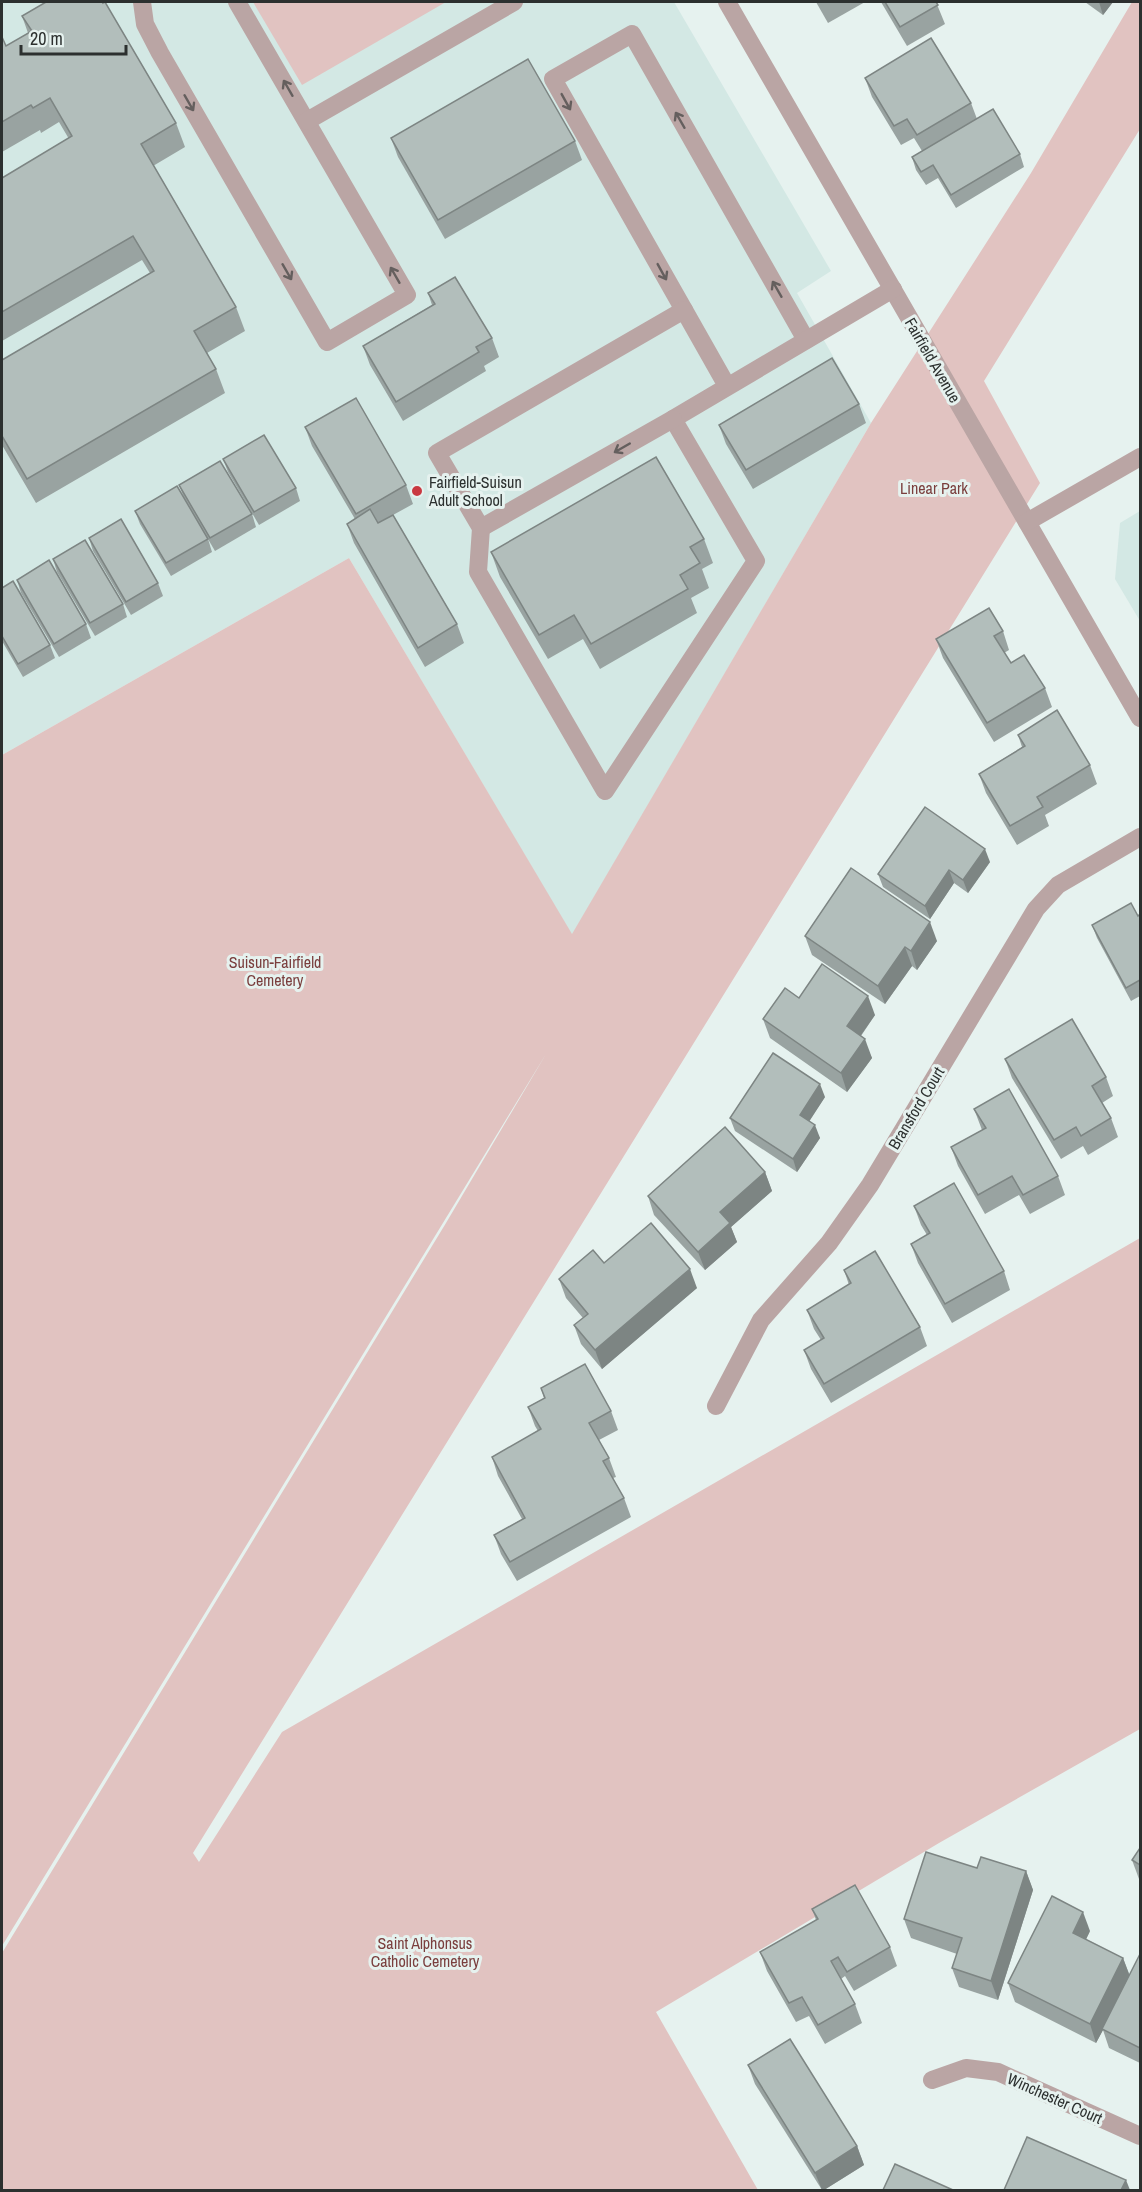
<svg xmlns="http://www.w3.org/2000/svg" width="1142" height="2192" viewBox="0 0 1142 2192" font-family="'Archivo Narrow',sans-serif">
<style>
.built{fill:#d3e8e4}
.green{fill:#e1c3c1}
.lines{fill:none;stroke-linecap:round;stroke-linejoin:round}
.minor{stroke:#baa5a4;stroke-width:18}
.wall{fill:#99a3a1}
.shaded-wall{fill:#7d8583}
.building{fill:#b2bebb;stroke:#7d8583;stroke-width:1.5}
.oneway{stroke:#655f5e}
.poi-dot{fill:#c93941;stroke:#e6f2ef;stroke-width:2}
.labels{text-anchor:middle;dominant-baseline:central;stroke-width:6;stroke-linejoin:round;paint-order:stroke}
.street-label{font-size:16px;fill:#2c302f;stroke:#e6f2ef}
.poi-label{font-size:16px;fill:#2c302f;stroke:#e6f2ef;text-anchor:start}
.park-label{font-size:16px;fill:#7a3e3d;stroke:#e6f2ef}
</style>
<rect width="100%" height="100%" fill="#e6f2ef"/>
<g class="built">
<polygon points="2,2 674,2 831,271 797,293 871,423 572,935 349,558 2,755"/>
<polygon points="1140,511 1140,621 1115,579 1120,523"/>
</g>
<g class="green">
<polygon points="253,2 446,2 302,85"/>
<polygon points="1132,2 1140,2 1140,129 984,381 1040,483 193,1853 199,1862 282,1732 1140,1238 1140,1729 939,1843 656,2012 758,2190 2,2190 2,1953 446,1223 546,1054 2,1946 2,755 349,558 572,934 871,423 1031,173"/>
</g>
<g class="lines">
<g class="minor">
<polyline points="142,2 145,24 160,53 327,342 407,295 237,2"/>
<polyline points="727,2 1140,718"/>
<polyline points="307,121 514,2"/>
<polyline points="684,310 553,79 632,34 806,340"/>
<polyline points="727,386 684,310 437,453 481,528 478,572 605,791 756,561 673,419 893,289"/>
<polyline points="1027,522 1140,457"/>
<polyline points="481,528 673,419"/>
<polyline points="716,1406 761,1320 829,1243 870,1185 1036,909 1058,885 1140,837"/>
<polyline points="932,2080 966,2068 998,2072 1140,2136"/>
</g>
</g>
<g class="wall">
<polygon points="816,2 865,2 828,23"/>
<polygon points="881,2 936,2 945,24 907,46"/>
<polygon points="1085,2 1113,2 1103,15"/>
<polygon points="22,16 176,123 185,147 153,166 236,307 245,331 207,353 216,369 225,393 36,503 2,445 2,360 150,273 142,260 2,341 2,178 69,139 59,122 41,133 40,130 2,152 2,37 6,46 28,33"/>
<polygon points="865,78 971,103 977,119 1020,154 1024,167 956,208 938,178 926,185 916,170 912,157 922,151 914,138 901,145 872,97"/>
<polygon points="391,138 575,141 582,160 445,239 398,157"/>
<polygon points="428,293 492,338 499,357 484,366 486,371 403,421 370,365 363,346 432,305"/>
<polygon points="859,404 866,423 753,489 726,444 719,425"/>
<polygon points="305,427 406,485 413,504 393,515 457,624 464,643 425,667 354,543 347,524 355,519 312,446"/>
<polygon points="223,459 296,488 300,501 259,525 228,472"/>
<polygon points="179,485 252,514 256,527 215,551 184,498"/>
<polygon points="135,511 208,539 212,552 171,576 140,524"/>
<polygon points="89,538 158,583 163,596 131,615 93,551"/>
<polygon points="704,539 713,563 702,569 709,588 691,598 697,613 600,669 583,639 548,659 500,577 491,552"/>
<polygon points="53,559 123,604 127,617 95,636 57,572"/>
<polygon points="17,580 86,624 91,638 59,657 21,593"/>
<polygon points="2,588 50,645 55,658 23,677 2,641"/>
<polygon points="1003,631 1009,650 1004,653 1011,663 1045,688 1052,707 994,742 943,658 936,639"/>
<polygon points="1018,735 1090,765 1097,784 1045,815 1049,826 1017,845 986,793 979,774 1022,747"/>
<polygon points="990,862 968,893 954,883 930,919 883,887 878,874"/>
<polygon points="1140,914 1140,996 1131,1001 1097,938 1092,925 1138,916"/>
<polygon points="805,936 937,941 917,970 912,966 885,1004 812,955"/>
<polygon points="799,998 875,1015 861,1036 872,1058 847,1092 770,1038 763,1019"/>
<polygon points="1005,1059 1106,1077 1113,1096 1102,1103 1111,1118 1118,1137 1088,1155 1083,1146 1061,1159 1012,1078"/>
<polygon points="825,1097 809,1121 820,1138 797,1172 735,1131 730,1118"/>
<polygon points="974,1109 1058,1176 1065,1195 1030,1214 1019,1195 985,1214 958,1166 951,1147 982,1130"/>
<polygon points="765,1172 772,1191 731,1227 737,1242 705,1270 654,1215 648,1196"/>
<polygon points="914,1206 1004,1271 1010,1290 952,1323 918,1263 911,1244 927,1235 921,1225"/>
<polygon points="604,1263 697,1288 602,1369 581,1344 574,1325 583,1318 566,1298 559,1279"/>
<polygon points="844,1270 920,1327 927,1346 831,1403 811,1369 804,1350 821,1340 814,1329 807,1310 849,1285"/>
<polygon points="541,1388 611,1411 618,1430 599,1440 609,1458 616,1477 613,1478 624,1498 631,1517 517,1581 501,1554 494,1535 522,1519 498,1476 492,1457 538,1431 535,1426 528,1407 544,1398"/>
<polygon points="1140,1848 1140,1880 1139,1879 1132,1860"/>
<polygon points="977,1868 1026,1871 1033,1890 998,2000 959,1987 952,1968 957,1954 911,1938 904,1919"/>
<polygon points="812,1909 890,1947 897,1966 854,1991 845,1976 841,1979 855,2004 862,2023 825,2044 809,2016 796,2022 767,1971 760,1952 816,1920"/>
<polygon points="1090,1931 1086,1939 1123,1958 1130,1976 1140,1954 1140,2063 1109,2048 1103,2030 1096,2043 1015,2002 1008,1983"/>
<polygon points="748,2065 857,2146 864,2165 824,2190 822,2190 755,2084"/>
</g>
<g class="shaded-wall">
<polygon points="1099,2 1113,2 1103,15"/>
<polygon points="985,849 990,862 968,893 963,880"/>
<polygon points="949,870 954,883 930,919 925,906"/>
<polygon points="930,922 937,941 917,970 911,951"/>
<polygon points="905,947 912,966 885,1004 878,986"/>
<polygon points="868,996 875,1015 854,1045 847,1026"/>
<polygon points="865,1039 872,1058 847,1092 841,1073"/>
<polygon points="820,1084 825,1097 805,1128 800,1115"/>
<polygon points="815,1125 820,1138 797,1172 793,1159"/>
<polygon points="765,1172 772,1191 731,1227 737,1242 705,1270 698,1252 720,1212"/>
<polygon points="690,1269 697,1288 602,1369 595,1350"/>
<polygon points="1026,1871 1033,1890 998,2000 991,1981"/>
<polygon points="1083,1912 1090,1931 1080,1952 1073,1933"/>
<polygon points="1123,1958 1130,1977 1102,2029 1103,2030 1096,2043 1090,2024"/>
<polygon points="857,2146 864,2165 824,2190 822,2190 815,2173"/>
<polygon points="1126,2180 1130,2190 1121,2190"/>
</g>
<g class="building">
<polygon points="46,2 103,2 103,3 105,2 176,123 141,144 236,307 194,331 216,369 27,479 2,436 2,360 154,271 133,236 2,312 2,178 72,136 50,98 33,108 31,105 2,122 2,37 6,46 32,31 22,16"/>
<polygon points="885,2 936,2 938,5 900,27"/>
<polygon points="931,38 971,103 917,135 907,119 894,126 865,78"/>
<polygon points="528,59 575,141 438,220 391,138"/>
<polygon points="993,109 1020,154 951,195 933,165 921,172 912,157"/>
<polygon points="455,277 492,338 476,347 479,352 396,402 363,346 435,304 428,293"/>
<polygon points="832,358 859,404 746,470 719,425"/>
<polygon points="356,398 406,485 356,514 305,427"/>
<polygon points="264,435 296,488 254,512 223,459"/>
<polygon points="656,457 704,539 690,547 700,563 680,575 688,589 591,644 574,615 539,635 491,552"/>
<polygon points="220,461 252,514 210,538 179,485"/>
<polygon points="177,486 208,539 166,563 135,511"/>
<polygon points="370,509 378,523 393,515 457,624 418,648 347,524"/>
<polygon points="121,519 158,583 126,602 89,538"/>
<polygon points="85,540 123,604 90,623 53,559"/>
<polygon points="49,560 86,624 54,644 17,580"/>
<polygon points="13,581 50,645 18,664 2,636 2,588"/>
<polygon points="989,608 1003,631 994,636 1011,663 1024,655 1045,688 987,723 936,639"/>
<polygon points="1057,710 1090,765 1037,797 1043,807 1010,826 979,774 1025,746 1018,735"/>
<polygon points="925,807 985,849 963,880 949,870 925,906 878,874"/>
<polygon points="851,868 930,922 911,951 905,947 878,986 805,936"/>
<polygon points="1131,903 1138,916 1140,914 1140,980 1126,988 1092,925"/>
<polygon points="822,964 868,996 847,1026 865,1039 841,1073 763,1019 785,988 799,998"/>
<polygon points="1072,1019 1106,1077 1092,1086 1111,1118 1081,1136 1076,1127 1054,1140 1005,1059"/>
<polygon points="773,1053 820,1084 800,1115 815,1125 793,1159 730,1118"/>
<polygon points="1009,1089 1058,1176 1023,1195 1012,1176 978,1195 951,1147 986,1128 974,1109"/>
<polygon points="725,1127 765,1172 720,1212 730,1223 698,1252 648,1196"/>
<polygon points="954,1183 1004,1271 945,1304 911,1244 930,1233 914,1206"/>
<polygon points="651,1223 690,1269 595,1350 574,1325 588,1314 559,1279 593,1250 604,1263"/>
<polygon points="875,1251 920,1327 824,1384 804,1350 824,1338 807,1310 851,1283 844,1270"/>
<polygon points="585,1364 611,1411 589,1423 609,1458 603,1461 624,1498 510,1562 494,1535 525,1518 492,1457 541,1429 528,1407 545,1398 541,1388"/>
<polygon points="1140,1848 1140,1865 1132,1860"/>
<polygon points="926,1852 977,1868 981,1857 1026,1871 991,1981 952,1968 962,1938 904,1919"/>
<polygon points="855,1885 890,1947 847,1972 838,1957 831,1961 855,2004 818,2025 802,1997 789,2003 760,1952 818,1919 812,1909"/>
<polygon points="1052,1896 1083,1912 1073,1933 1123,1958 1090,2024 1008,1983"/>
<polygon points="1140,1954 1140,2048 1102,2029"/>
<polygon points="790,2039 857,2146 815,2173 748,2065"/>
<polygon points="1027,2137 1126,2180 1121,2190 1004,2190"/>
<polygon points="895,2164 953,2190 883,2190"/>
</g>
<defs><path id="oneway-shaft" d="M-6 0H5M1.5-3L5.5 0L1.5 3" fill="none" stroke-width="1.6" stroke-linecap="round" stroke-linejoin="round" transform="scale(1.5)"/></defs>
<g class="oneway">
<use href="#oneway-shaft" transform="translate(288 88) rotate(-120)"/>
<use href="#oneway-shaft" transform="translate(566 102) rotate(61)"/>
<use href="#oneway-shaft" transform="translate(189 103) rotate(60)"/>
<use href="#oneway-shaft" transform="translate(680 120) rotate(-120)"/>
<use href="#oneway-shaft" transform="translate(287 272) rotate(60)"/>
<use href="#oneway-shaft" transform="translate(662 272) rotate(61)"/>
<use href="#oneway-shaft" transform="translate(395 275) rotate(-120)"/>
<use href="#oneway-shaft" transform="translate(777 289) rotate(-120)"/>
<use href="#oneway-shaft" transform="translate(622 448) rotate(150)"/>
</g>
<circle class="poi-dot" cx="417" cy="491" r="6"/>
<g class="labels">
<g class="street-label">
<text transform="translate(933 360) rotate(60)">Fairfield Avenue</text>
<text transform="translate(916 1108) rotate(-59)">Bransford Court</text>
<text transform="translate(1055 2098) rotate(24)">Winchester Court</text>
</g>
<g class="poi-label">
<text x="429" y="482">Fairfield-Suisun<tspan x="429" dy="18">Adult School</tspan></text>
</g>
<g class="park-label">
<text x="934" y="488">Linear Park</text>
<text x="275" y="962">Suisun-Fairfield<tspan x="275" dy="18">Cemetery</tspan></text>
<text x="425" y="1943">Saint Alphonsus<tspan x="425" dy="18">Catholic Cemetery</tspan></text>
</g>
</g>
<rect width="1142" height="2192" fill="none" stroke="#2c302f" stroke-width="6"/>
<path d="M21 45v9h105v-9" fill="none" stroke="#2c302f" stroke-width="3"/>
<text x="30" y="45" font-size="18" fill="#2c302f" stroke="#e6f2ef" stroke-width="4.5" paint-order="stroke">20 m</text>
</svg>
